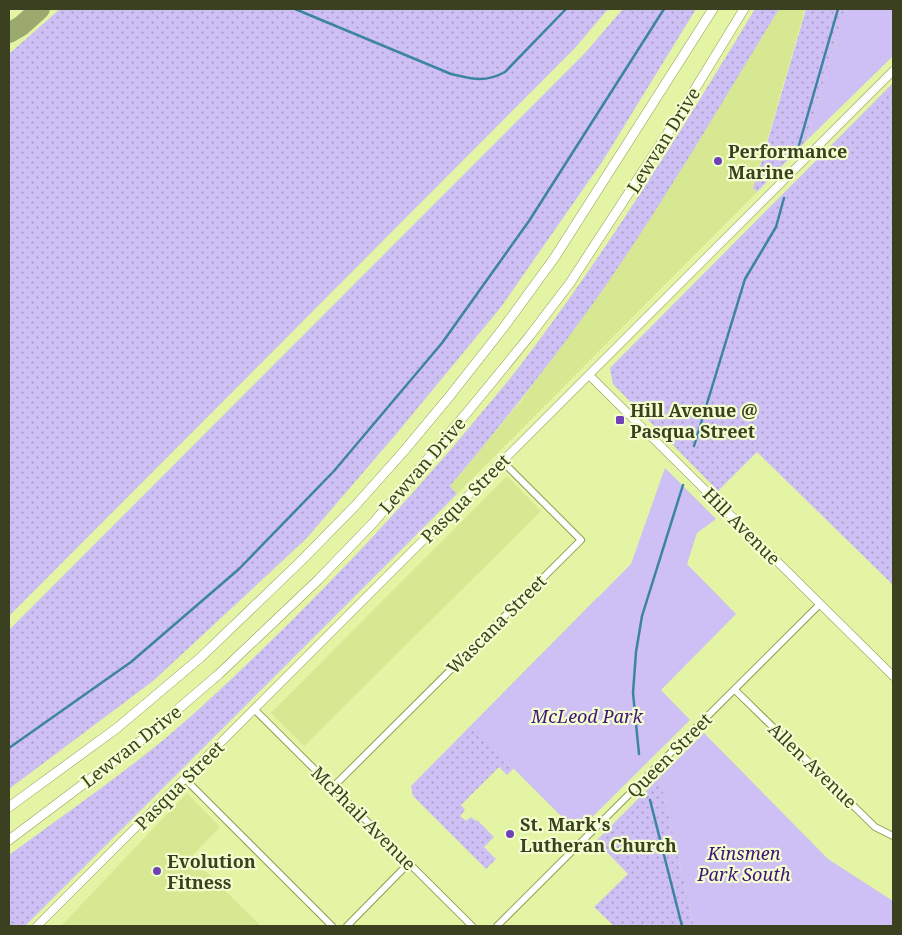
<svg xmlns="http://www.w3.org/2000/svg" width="902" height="935" viewBox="0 0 902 935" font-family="'Noto Serif',serif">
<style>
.built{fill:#d6e891}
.grass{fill:url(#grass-dots)}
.park{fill:#cebff4}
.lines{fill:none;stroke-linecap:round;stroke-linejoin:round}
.stream{stroke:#3c84a2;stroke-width:2.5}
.taxiway{stroke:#9ca96e;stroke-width:20}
.minor-casing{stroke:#8e9d51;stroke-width:8}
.tertiary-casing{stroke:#8e9d51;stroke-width:9}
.secondary-casing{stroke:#8e9d51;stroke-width:10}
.minor{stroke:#fff;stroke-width:6}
.tertiary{stroke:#fff;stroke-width:8}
.secondary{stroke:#fff;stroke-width:9}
.poi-dot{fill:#7040b7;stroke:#f3fecf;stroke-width:2}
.labels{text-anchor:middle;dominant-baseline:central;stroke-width:4.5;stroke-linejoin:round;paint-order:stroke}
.street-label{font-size:18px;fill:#3a4020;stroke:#f3fecf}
.poi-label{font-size:18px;font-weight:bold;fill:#3a4020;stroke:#f3fecf;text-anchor:start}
.park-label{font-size:18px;font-style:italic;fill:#421378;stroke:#f3fecf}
</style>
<defs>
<pattern id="grass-dots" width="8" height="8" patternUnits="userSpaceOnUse" patternTransform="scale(1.25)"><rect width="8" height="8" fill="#cebff4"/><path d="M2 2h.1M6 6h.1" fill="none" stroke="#a89dc5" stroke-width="1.8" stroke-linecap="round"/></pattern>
</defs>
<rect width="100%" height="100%" fill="#e3f4a5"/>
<g class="built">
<polygon points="779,9 805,9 753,188 757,192 457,494 450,486 521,401 601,292 667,192"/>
<polygon points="507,476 541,511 304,746 271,713"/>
<polygon points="187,793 220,827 191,857 261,926 61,926"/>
</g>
<g class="grass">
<polygon points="60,9 608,9 575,48 9,616 9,54"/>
<polygon points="623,9 696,9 602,162 501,307 397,433 306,539 153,681 9,789 9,630 585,53"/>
<path d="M755 9H779C721 104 665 200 602 291 554 359 503 423 450 486L457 494 25 926H9V855C73 808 140 763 199 709 295 621 385 528 468 429 485 408 503 388 519 367 606 253 681 131 755 9Z"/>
<polygon points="806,9 845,9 806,141 757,192 753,188 763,157"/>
<polygon points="893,83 893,585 757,452 718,491 613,384 610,368"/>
<polygon points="598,597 514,768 507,775 499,767 461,805 465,810 460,816 466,821 471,817 476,821 477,820 494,837 484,847 496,859 486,869 413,796 411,786"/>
<polygon points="660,777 694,926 614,926 594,907 628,874 596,841"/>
</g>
<g class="park">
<polygon points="845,9 893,9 893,56 806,141"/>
<polygon points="665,468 716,519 697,533 687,564 736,614 661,690 690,720 577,832 471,726 631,564"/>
<polygon points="704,733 828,859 893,901 893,926 694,926 660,777"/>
</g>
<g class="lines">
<g class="stream">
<path d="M295 9 451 74C472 79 485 83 505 72L566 9"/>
<polyline points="799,145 838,9"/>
<polyline points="694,446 745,279 776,227 784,198"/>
<polyline points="9,748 131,662 239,569 334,471 442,343 529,221 664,9"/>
<polyline points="639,754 633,693 636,652 642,616 683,485"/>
<polyline points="650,800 682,926"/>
</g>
<polyline class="taxiway" points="9,33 21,26 40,9"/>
<defs>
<g id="minor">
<polyline points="735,690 875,827 893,836"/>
<polyline points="255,710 472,926"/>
<polyline points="185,779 332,926"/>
<polyline points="333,787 581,540 502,461"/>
<polyline points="347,926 409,863"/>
<polyline points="497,926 820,604"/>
</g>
<g id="tertiary">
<polyline points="590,376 893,676"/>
<path d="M37 926C323 642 607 356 893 71"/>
</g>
<g id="secondary">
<polyline points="9,807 117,728 200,658 300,562 355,506 404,451 449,397 504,327 555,257 713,9"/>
<polyline points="9,840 142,740 219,674 318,580 374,522 470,409 528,338 570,283 673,125 744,9"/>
</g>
</defs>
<use href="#minor" class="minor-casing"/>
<use href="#tertiary" class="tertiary-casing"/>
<use href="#secondary" class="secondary-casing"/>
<use href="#minor" class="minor"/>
<use href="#tertiary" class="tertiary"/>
<use href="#secondary" class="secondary"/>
</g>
<g class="poi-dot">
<circle cx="718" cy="161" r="5"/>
<rect x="615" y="415" width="10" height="10" rx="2.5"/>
<circle cx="510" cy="834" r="5"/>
<circle cx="157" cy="871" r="5"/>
</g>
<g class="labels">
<g class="street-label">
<text transform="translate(663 140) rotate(-58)">Lewvan Drive</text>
<text transform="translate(422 465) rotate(-49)">Lewvan Drive</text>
<text transform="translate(465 498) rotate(-45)">Pasqua Street</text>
<text transform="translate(742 526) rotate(45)">Hill Avenue</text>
<text transform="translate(496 624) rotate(-45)">Wascana Street</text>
<text transform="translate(131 746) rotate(-38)">Lewvan Drive</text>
<text transform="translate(669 755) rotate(-45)">Queen Street</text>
<text transform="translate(813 765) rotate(44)">Allen Avenue</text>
<text transform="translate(179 785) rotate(-45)">Pasqua Street</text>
<text transform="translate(364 818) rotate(45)">McPhail Avenue</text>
</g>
<g class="poi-label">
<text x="728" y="151">Performance<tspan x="728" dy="21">Marine</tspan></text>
<text x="630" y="410">Hill Avenue @<tspan x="630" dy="21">Pasqua Street</tspan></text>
<text x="520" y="824">St. Mark's<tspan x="520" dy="21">Lutheran Church</tspan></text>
<text x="167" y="861">Evolution<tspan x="167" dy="21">Fitness</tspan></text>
</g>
<g class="park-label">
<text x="587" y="716">McLeod Park</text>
<text x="744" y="853">Kinsmen<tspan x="744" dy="21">Park South</tspan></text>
</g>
</g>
<rect width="902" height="935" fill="none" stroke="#3a4020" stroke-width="20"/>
</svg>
